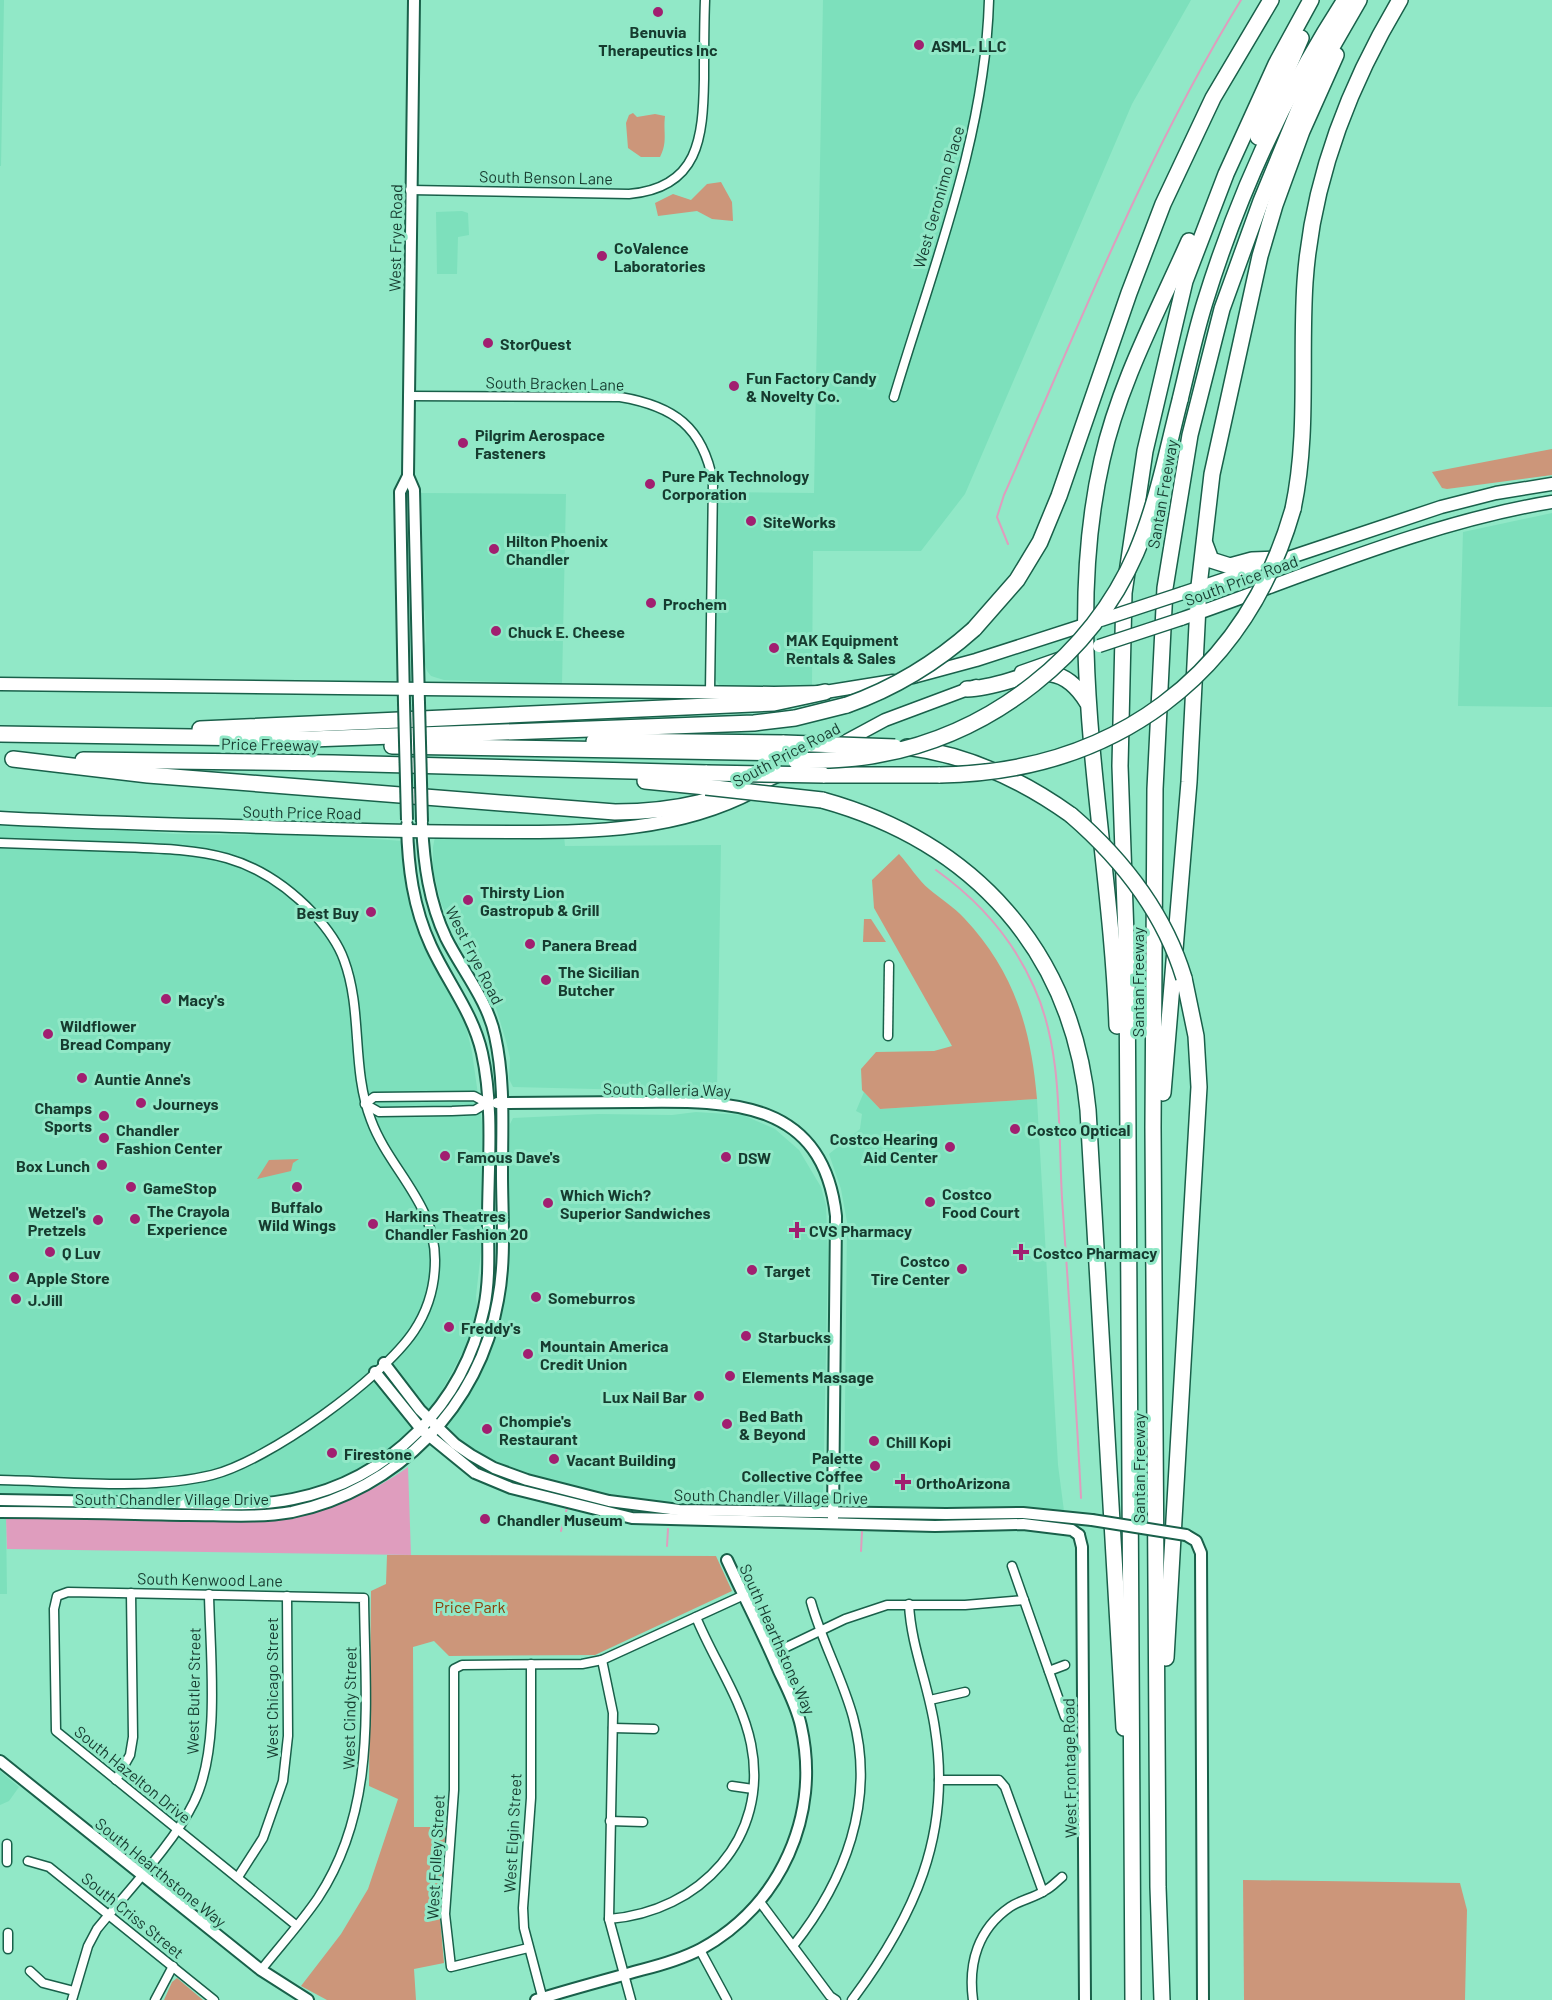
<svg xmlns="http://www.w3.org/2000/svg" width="1552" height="2000" viewBox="0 0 1552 2000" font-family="Barlow,sans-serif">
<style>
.built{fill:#7de0bc}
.green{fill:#cc967a}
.water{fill:#df9dbe}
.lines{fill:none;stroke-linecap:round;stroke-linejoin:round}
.stream{stroke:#df9dbe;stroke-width:2}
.minor-casing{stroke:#19604a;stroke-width:11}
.tertiary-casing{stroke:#19604a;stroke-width:14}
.secondary-casing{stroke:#19604a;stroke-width:15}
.motorway-casing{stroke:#19604a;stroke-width:18}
.minor{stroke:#fff;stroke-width:8}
.tertiary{stroke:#fff;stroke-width:10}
.secondary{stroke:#fff;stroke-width:12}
.motorway{stroke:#fff;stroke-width:15}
.tertiary-bridge-casing{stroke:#19604a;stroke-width:14;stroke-linecap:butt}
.secondary-bridge-casing{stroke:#19604a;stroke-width:15;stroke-linecap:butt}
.motorway-bridge-casing{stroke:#19604a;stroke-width:18;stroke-linecap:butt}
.tertiary-bridge{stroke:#fff;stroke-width:10}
.secondary-bridge{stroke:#fff;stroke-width:12}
.motorway-bridge{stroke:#fff;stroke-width:15}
.poi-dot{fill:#a11f70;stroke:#91e8c7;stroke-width:2}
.labels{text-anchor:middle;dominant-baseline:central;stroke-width:6;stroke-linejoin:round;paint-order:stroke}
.poi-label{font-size:16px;font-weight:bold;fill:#163b2f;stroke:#91e8c7;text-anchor:start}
.street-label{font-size:16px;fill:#163b2f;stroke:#91e8c7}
.park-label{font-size:16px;fill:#8a3e08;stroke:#91e8c7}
</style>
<rect width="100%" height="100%" fill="#91e8c7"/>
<g class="built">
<polygon points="0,0 4,0 1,166 0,166"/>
<polygon points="823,0 1191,0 1132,104 965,494 921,551 813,551 812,685 721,687 715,679 718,492 814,493"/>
<polygon points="462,211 468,213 469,235 458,237 457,274 437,274 436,212"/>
<polygon points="418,493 566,494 562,684 444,680 431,676 427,671 423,657 426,640 425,612 421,599"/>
<polygon points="1552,513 1552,707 1458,706 1463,532"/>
<polygon points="0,823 177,834 240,835 278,832 403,841 412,908 465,1022 472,1052 482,1123 483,1235 476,1296 478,1315 472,1335 440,1394 413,1430 402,1441 368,1465 332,1483 282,1497 251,1499 0,1496"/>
<polygon points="440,835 471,839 520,840 530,836 564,836 565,846 721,845 717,1092 513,1087 509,1079 510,1058 506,1041 496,1008 469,955 459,945 441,903 433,869 433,847 435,837"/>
<polygon points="864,1092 880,1109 1037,1099 1058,1465 1064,1511 1026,1508 962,1510 850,1505 844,1499 847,1222 841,1189 829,1154 860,1129 862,1114 856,1111"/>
<polygon points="696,1112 743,1115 775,1129 799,1150 821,1187 826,1205 828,1253 823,1500 819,1507 690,1506 624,1500 502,1466 463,1443 448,1428 449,1421 465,1399 483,1365 497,1331 503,1301 510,1124 513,1118 598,1114 672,1115"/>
<polygon points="0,1517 6,1517 7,1594 0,1594"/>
<polygon points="0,1771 19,1787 9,1801 0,1805"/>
</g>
<g class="green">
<path d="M633 113 637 117 655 114 665 116C663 132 668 142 660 157H641L628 148 626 123 629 115Z"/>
<polygon points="721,182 732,202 733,221 712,219 697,211 658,216 655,203 673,194 691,200 707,184"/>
<polygon points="1552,449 1552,475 1447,489 1442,488 1432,472"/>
<path d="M899 854C909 865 919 881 929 889 941 899 954 907 964 918 1014 971 1031 1028 1037 1099L880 1109 862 1090 861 1069 876 1052 934 1051 952 1046 874 908 872 880Z"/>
<polygon points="864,919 871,919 886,942 863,942"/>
<polygon points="299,1159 293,1163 291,1171 257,1179 269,1160"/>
<polygon points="387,1555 716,1556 732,1591 595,1655 449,1656 434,1641 413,1647 414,1827 446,1827 439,1907 444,1963 414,1969 416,2000 327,2000 301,1986 341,1934 368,1889 398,1799 369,1786 371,1591 386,1584"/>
<polygon points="1243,1880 1460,1883 1467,1910 1465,2000 1244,2000"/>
<polygon points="177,1978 203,2000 164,2000 172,1982"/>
</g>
<path class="water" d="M408 1467 411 1555 7 1549 6 1517H286C329 1509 373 1493 408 1467Z"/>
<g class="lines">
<g class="stream">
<path d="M1008 544 997 517 1004 495C1078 328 1145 156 1241 0"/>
<path d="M936 870C978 900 1013 939 1034 987 1063 1050 1058 1129 1062 1198 1069 1298 1076 1398 1081 1498"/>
<polyline points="561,1531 567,1508"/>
<polyline points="667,1546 668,1529"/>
<polyline points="861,1551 862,1532"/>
</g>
<defs>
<g id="minor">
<path d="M410 190 629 194C699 188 703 138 704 79 704 53 704 26 705 0"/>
<path d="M408 396 620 397C674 406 703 427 713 482L710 691"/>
<path d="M894 397C933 266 985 138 989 0"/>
<path d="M0 843C40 844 79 846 119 847 201 850 253 850 313 913 325 926 338 943 344 960 363 1011 351 1068 371 1120 389 1169 435 1203 435 1260 435 1285 428 1310 414 1331 382 1379 268 1461 212 1475 146 1491 68 1481 0 1480"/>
<polyline points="888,1036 889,965"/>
<polyline points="365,1104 379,1112 452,1111 475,1110 487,1103"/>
<polyline points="365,1104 374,1097 474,1096 487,1103"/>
<polyline points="1012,1566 1065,1717"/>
<polyline points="772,1654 845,1619 887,1605 965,1605 1024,1600"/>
<polyline points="602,1660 613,1713 609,1919 631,2000"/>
<polyline points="531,1664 531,1798 523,1908 524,1928 543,2000"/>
<polyline points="1049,1671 1065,1665"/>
<polyline points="930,1700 965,1692"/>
<polyline points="613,1728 654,1729"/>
<polyline points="116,1780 130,1755 133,1737 131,1593"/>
<polyline points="939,1780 999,1780 1005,1787 1043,1892"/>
<polyline points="732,1786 753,1789"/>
<polyline points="610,1821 643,1822"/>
<polyline points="28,1861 49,1867 214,2000"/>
<polyline points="7,1862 7,1844"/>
<polyline points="238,1877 263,1838 283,1781 288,1736 287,1596"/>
<polyline points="760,1902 830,1996 836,2000"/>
<path d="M609 1919C700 1912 770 1838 751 1744 742 1699 713 1659 696 1617"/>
<polyline points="8,1933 8,1949"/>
<path d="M793 1946C845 1881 876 1801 853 1717 842 1677 822 1642 811 1602"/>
<polyline points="528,1948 451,1967 445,1914 454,1790 454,1669 462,1665 582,1664 602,1660 744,1595"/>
<polyline points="700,1950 727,2000"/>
<path d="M261 1970C280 1946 301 1923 318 1898 378 1807 365 1701 364 1598L68 1592 57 1596 54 1609 56 1731 297 1926"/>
<polyline points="30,1971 43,1983 74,1991"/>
<path d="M72 2000 88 1946 97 1929C127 1892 174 1843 194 1802 221 1747 210 1655 209 1594"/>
<polyline points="155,2000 173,1966"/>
<path d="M852 2000C914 1917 952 1835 935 1729 929 1686 911 1647 909 1604"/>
<path d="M973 2000C968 1963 978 1929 1010 1907 1020 1900 1034 1898 1044 1891 1051 1888 1056 1882 1062 1877"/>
</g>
<g id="tertiary">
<polyline points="414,0 408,476 414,490 419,703"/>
<polyline points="404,703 400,492 408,476"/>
<path d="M497 1103C542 1103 588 1102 634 1102 726 1101 823 1097 836 1216L833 1518"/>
<polyline points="384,1363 420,1410 455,1444 471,1455 494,1468 527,1480 609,1501 679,1510 946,1514 1023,1513 1092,1520"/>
<polyline points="375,1372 421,1429 475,1473 511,1488 632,1518 935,1526 1023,1524 1072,1530 1079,1535"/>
<path d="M0 1500C58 1501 116 1502 174 1503 213 1504 254 1507 293 1499 389 1480 464 1404 484 1308 490 1279 488 1250 488 1221 488 1167 494 1107 482 1053 473 1013 448 983 431 946 413 907 408 867 407 825"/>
<path d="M0 1512C63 1512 125 1514 188 1515 222 1515 258 1518 292 1512 397 1490 480 1406 498 1300 506 1259 502 1215 502 1173 502 1127 505 1081 495 1036 488 1001 462 970 446 938 429 902 424 864 422 825"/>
<polyline points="1079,1535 1082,1547 1085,2000"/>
<polyline points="1186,1535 1196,1541 1201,1553 1203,2000"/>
<polyline points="0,1761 261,1970 308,2000"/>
<path d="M536 2000C571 1989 606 1980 641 1970 661 1965 682 1959 701 1949 781 1905 821 1815 801 1726 797 1707 787 1688 779 1671 763 1633 744 1597 727 1560"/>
</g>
<g id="secondary">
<polyline points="1183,593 1441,507 1496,493 1552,484"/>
<path d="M1181 619C1300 578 1428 522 1552 502"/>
<polyline points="1021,672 1061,658"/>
<polyline points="913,677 976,660 1094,622"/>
<polyline points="0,684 774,693 825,692 893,681"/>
<polyline points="809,761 885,720 976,686"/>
<path d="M0 818C110 824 220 825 330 829 391 831 451 832 511 832 595 832 678 831 754 791"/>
</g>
<g id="motorway">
<polyline points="1258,137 1301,38"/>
<path d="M1180 400C1188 367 1195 334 1205 302 1238 195 1284 94 1345 0"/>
<path d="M1293 509C1309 434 1300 358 1305 282 1312 180 1348 87 1400 0"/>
<polyline points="1205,544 1211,560 1230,566 1252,560 1284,559"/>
<polyline points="974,629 1017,580 1040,542 1059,496 1129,293 1163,204 1213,98 1271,0"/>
<path d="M967 689C1017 688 1053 647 1087 702"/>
<polyline points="200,729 774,703 825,692"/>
<polyline points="0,734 311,739 754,723 795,718 847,705"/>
<polyline points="594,741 784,743"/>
<polyline points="392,746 798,753"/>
<path d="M907 747C968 755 1021 779 1071 815"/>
<path d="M13 759 148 775 615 812C679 812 721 800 778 774"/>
<polyline points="83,760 333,763 707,773"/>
<polyline points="823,775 940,775"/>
<polyline points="645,781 706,787"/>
<path d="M822 800C974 842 1073 951 1088 1110L1124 1728"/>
<path d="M1117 1026C1111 841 1060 643 1102 460 1119 384 1157 313 1189 241"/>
<polyline points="1163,1093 1189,782 1199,586 1212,474 1260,256 1275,205 1302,131 1336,55"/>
<polyline points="1166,1658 1199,1087 1196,1036 1184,978"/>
<polyline points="1133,2000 1127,964 1120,766 1124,593 1145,451 1185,281 1226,174 1276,64 1311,0"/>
<polyline points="1162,2000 1158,1887 1153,1128 1155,789 1165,588 1190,435 1222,309 1261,201 1306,92 1359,0"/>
</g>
</defs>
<use href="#minor" class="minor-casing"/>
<use href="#tertiary" class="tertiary-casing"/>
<use href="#secondary" class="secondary-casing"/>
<use href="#motorway" class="motorway-casing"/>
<use href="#minor" class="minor"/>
<use href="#tertiary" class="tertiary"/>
<use href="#secondary" class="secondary"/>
<use href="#motorway" class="motorway"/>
<defs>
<g id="tertiary-bridge">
<polyline points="404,703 407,820"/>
<polyline points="419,703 422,822"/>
<polyline points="1092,1520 1186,1535"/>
</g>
<g id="secondary-bridge">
<polyline points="1101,620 1183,593"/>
<polyline points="1099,646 1181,619"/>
</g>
<g id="motorway-bridge">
<path d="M847 705C895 688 936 663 974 629"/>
<polyline points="784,743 895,747"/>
<path d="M796 761C825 760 853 760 882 754 992 733 1091 656 1136 553 1157 504 1167 451 1180 400"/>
<polyline points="707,773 823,775"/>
<path d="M940 775C1113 772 1245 677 1293 509"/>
<polyline points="706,787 822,800"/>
<path d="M1071 815C1122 859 1164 912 1184 978"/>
</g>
</defs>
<use href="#tertiary-bridge" class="tertiary-bridge-casing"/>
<use href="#secondary-bridge" class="secondary-bridge-casing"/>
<use href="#motorway-bridge" class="motorway-bridge-casing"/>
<use href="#tertiary-bridge" class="tertiary-bridge"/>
<use href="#secondary-bridge" class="secondary-bridge"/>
<use href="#motorway-bridge" class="motorway-bridge"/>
</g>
<g class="poi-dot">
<circle cx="658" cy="12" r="6"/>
<circle cx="919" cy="45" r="6"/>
<circle cx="602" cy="256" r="6"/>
<circle cx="488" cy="343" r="6"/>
<circle cx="734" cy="386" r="6"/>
<circle cx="463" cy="443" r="6"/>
<circle cx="650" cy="484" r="6"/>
<circle cx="751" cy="521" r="6"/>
<circle cx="494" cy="549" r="6"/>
<circle cx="651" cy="603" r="6"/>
<circle cx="496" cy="631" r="6"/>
<circle cx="774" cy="648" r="6"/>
<circle cx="468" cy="900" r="6"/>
<circle cx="371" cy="912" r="6"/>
<circle cx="530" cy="944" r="6"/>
<circle cx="546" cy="980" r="6"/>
<circle cx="166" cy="999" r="6"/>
<circle cx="48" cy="1034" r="6"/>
<circle cx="82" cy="1078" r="6"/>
<circle cx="141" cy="1103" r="6"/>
<circle cx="104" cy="1116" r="6"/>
<circle cx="1015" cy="1129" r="6"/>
<circle cx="104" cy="1138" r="6"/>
<circle cx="950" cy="1147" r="6"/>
<circle cx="445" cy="1156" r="6"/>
<circle cx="726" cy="1157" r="6"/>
<circle cx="102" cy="1165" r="6"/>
<circle cx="131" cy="1187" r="6"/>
<circle cx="297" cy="1187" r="6"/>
<circle cx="930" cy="1202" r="6"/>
<circle cx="548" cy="1203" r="6"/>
<circle cx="135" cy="1219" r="6"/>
<circle cx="98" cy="1220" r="6"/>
<circle cx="373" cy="1224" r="6"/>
<path d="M794 1221h6v6h6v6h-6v6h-6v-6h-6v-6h6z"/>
<circle cx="50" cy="1252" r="6"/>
<path d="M1018 1243h6v6h6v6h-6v6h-6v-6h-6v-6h6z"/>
<circle cx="962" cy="1269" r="6"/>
<circle cx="752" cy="1270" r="6"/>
<circle cx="14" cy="1277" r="6"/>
<circle cx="536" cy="1297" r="6"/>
<circle cx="16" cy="1299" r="6"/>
<circle cx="449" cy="1327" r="6"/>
<circle cx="746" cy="1336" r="6"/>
<circle cx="528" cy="1354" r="6"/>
<circle cx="730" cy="1376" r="6"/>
<circle cx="699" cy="1396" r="6"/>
<circle cx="727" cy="1424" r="6"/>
<circle cx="487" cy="1429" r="6"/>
<circle cx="874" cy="1441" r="6"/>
<circle cx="332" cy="1453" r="6"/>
<circle cx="554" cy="1459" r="6"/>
<circle cx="875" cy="1466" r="6"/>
<path d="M900 1473h6v6h6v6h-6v6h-6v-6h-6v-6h6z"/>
<circle cx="485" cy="1519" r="6"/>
</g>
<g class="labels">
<g class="poi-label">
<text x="658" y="31" text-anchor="middle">Benuvia<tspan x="658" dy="18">Therapeutics Inc</tspan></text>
<text x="931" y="45">ASML, LLC</text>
<text x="614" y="247">CoValence<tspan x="614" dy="18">Laboratories</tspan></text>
<text x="500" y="343">StorQuest</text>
<text x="746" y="377">Fun Factory Candy<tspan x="746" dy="18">&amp; Novelty Co.</tspan></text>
<text x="475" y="434">Pilgrim Aerospace<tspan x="475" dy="18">Fasteners</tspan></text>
<text x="662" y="475">Pure Pak Technology<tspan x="662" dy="18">Corporation</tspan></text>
<text x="763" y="521">SiteWorks</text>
<text x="506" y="540">Hilton Phoenix<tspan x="506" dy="18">Chandler</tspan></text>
<text x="663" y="603">Prochem</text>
<text x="508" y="631">Chuck E. Cheese</text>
<text x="786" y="639">MAK Equipment<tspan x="786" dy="18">Rentals &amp; Sales</tspan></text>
<text x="480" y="891">Thirsty Lion<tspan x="480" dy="18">Gastropub &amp; Grill</tspan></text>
<text x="359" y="912" text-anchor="end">Best Buy</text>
<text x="542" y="944">Panera Bread</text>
<text x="558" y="971">The Sicilian<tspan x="558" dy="18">Butcher</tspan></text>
<text x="178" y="999">Macy's</text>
<text x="60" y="1025">Wildflower<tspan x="60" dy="18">Bread Company</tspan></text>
<text x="94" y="1078">Auntie Anne's</text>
<text x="153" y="1103">Journeys</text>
<text x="92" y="1107" text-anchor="end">Champs<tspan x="92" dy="18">Sports</tspan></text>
<text x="116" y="1129">Chandler<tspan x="116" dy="18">Fashion Center</tspan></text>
<text x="1027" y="1129">Costco Optical</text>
<text x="938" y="1138" text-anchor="end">Costco Hearing<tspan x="938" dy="18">Aid Center</tspan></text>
<text x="457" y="1156">Famous Dave's</text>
<text x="738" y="1157">DSW</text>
<text x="90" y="1165" text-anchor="end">Box Lunch</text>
<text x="143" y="1187">GameStop</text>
<text x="942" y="1193">Costco<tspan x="942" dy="18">Food Court</tspan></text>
<text x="560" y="1194">Which Wich?<tspan x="560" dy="18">Superior Sandwiches</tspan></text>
<text x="297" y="1206" text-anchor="middle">Buffalo<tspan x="297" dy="18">Wild Wings</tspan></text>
<text x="147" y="1210">The Crayola<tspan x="147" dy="18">Experience</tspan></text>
<text x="86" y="1211" text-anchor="end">Wetzel's<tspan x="86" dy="18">Pretzels</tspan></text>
<text x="385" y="1215">Harkins Theatres<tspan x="385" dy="18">Chandler Fashion 20</tspan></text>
<text x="809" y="1230">CVS Pharmacy</text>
<text x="62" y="1252">Q Luv</text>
<text x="1033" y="1252">Costco Pharmacy</text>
<text x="950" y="1260" text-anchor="end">Costco<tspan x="950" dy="18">Tire Center</tspan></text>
<text x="764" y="1270">Target</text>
<text x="26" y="1277">Apple Store</text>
<text x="548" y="1297">Someburros</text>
<text x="28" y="1299">J.Jill</text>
<text x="461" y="1327">Freddy's</text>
<text x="758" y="1336">Starbucks</text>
<text x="540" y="1345">Mountain America<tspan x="540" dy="18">Credit Union</tspan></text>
<text x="742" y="1376">Elements Massage</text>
<text x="687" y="1396" text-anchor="end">Lux Nail Bar</text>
<text x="739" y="1415">Bed Bath<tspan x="739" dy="18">&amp; Beyond</tspan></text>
<text x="499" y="1420">Chompie's<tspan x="499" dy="18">Restaurant</tspan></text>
<text x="886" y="1441">Chill Kopi</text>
<text x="344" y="1453">Firestone</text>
<text x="863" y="1457" text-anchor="end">Palette<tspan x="863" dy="18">Collective Coffee</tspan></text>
<text x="566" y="1459">Vacant Building</text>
<text x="916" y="1482">OrthoArizona</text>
<text x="497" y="1519">Chandler Museum</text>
</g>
<g class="street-label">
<text transform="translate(546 177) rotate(1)">South Benson Lane</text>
<text transform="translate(938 197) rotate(-74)">West Geronimo Place</text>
<text transform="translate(395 238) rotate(-89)">West Frye Road</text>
<text transform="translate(555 383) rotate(1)">South Bracken Lane</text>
<text transform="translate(1162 494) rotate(-80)">Santan Freeway</text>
<text transform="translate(1241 580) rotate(-20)">South Price Road</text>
<text transform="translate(270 744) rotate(1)">Price Freeway</text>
<text transform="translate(786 754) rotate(-28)">South Price Road</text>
<text transform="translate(302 812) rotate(1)">South Price Road</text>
<text transform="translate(475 955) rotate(63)">West Frye Road</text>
<text transform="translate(1137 982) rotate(-90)">Santan Freeway</text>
<text transform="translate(667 1089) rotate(1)">South Galleria Way</text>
<text transform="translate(1138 1468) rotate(-90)">Santan Freeway</text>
<text transform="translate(771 1496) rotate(1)">South Chandler Village Drive</text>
<text x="172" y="1498">South Chandler Village Drive</text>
<text transform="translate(210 1579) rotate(1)">South Kenwood Lane</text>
<text transform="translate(778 1639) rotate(66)">South Hearthstone Way</text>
<text transform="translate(271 1688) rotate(-90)">West Chicago Street</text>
<text transform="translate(193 1691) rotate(-89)">West Butler Street</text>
<text transform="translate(349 1708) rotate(-89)">West Cindy Street</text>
<text transform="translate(1069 1768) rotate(-91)">West Frontage Road</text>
<text transform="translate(133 1774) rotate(39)">South Hazelton Drive</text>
<text transform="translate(512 1833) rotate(-87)">West Elgin Street</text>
<text transform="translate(435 1857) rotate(-87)">West Folley Street</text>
<text transform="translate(161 1872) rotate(39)">South Hearthstone Way</text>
<text transform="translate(133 1915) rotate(39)">South Criss Street</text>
</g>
<g class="park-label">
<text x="470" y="1606">Price Park</text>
</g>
</g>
</svg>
